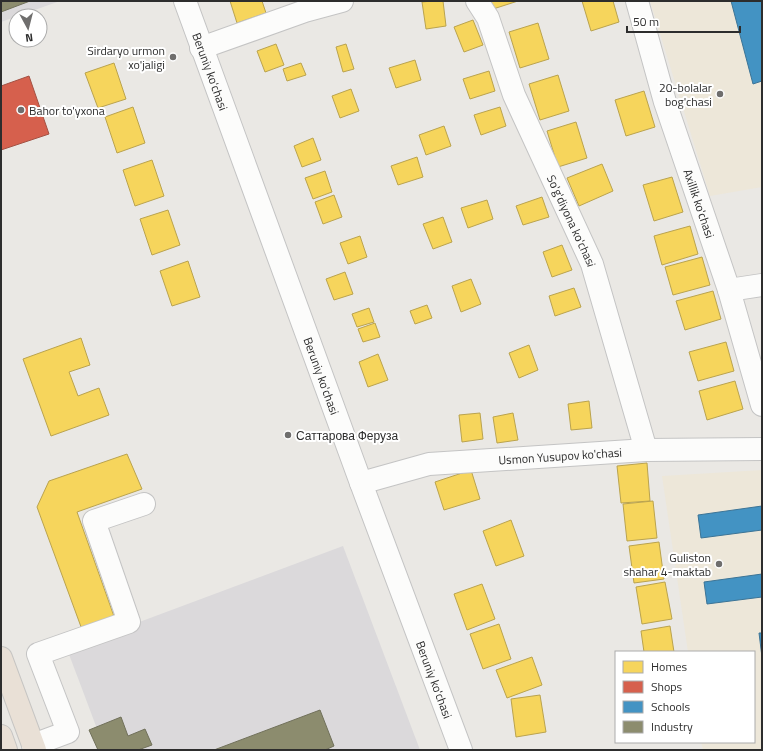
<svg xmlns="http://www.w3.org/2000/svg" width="763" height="751" viewBox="0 0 763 751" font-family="'Titillium Web',sans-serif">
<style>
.industrial{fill:#dbd9db}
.education{fill:#ede7d9}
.homes{fill:#f6d55c;stroke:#baa34e}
.shops{fill:#d6604d;stroke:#a35143}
.schools{fill:#4393c3;stroke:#3c7496}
.industry{fill:#8c8c6e;stroke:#70705a}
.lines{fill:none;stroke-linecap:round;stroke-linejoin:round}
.minor-casing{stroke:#c4c4c4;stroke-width:24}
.highway-casing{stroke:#c6c5c3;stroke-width:24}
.minor{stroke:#fcfcfb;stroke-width:22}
.highway{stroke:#e9e0d6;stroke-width:22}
.poi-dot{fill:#6f6e6d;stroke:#fff;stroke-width:1.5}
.labels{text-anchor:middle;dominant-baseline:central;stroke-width:4;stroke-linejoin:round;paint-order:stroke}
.poi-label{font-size:12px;fill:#2d2d2d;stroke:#fff;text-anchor:end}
.street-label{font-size:12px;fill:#2d2d2d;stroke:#fff}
</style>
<rect width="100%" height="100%" fill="#eae8e4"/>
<g class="industrial">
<polygon points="1,1 60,1 1,22"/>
<polygon points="343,546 420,750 105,750 67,649"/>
</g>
<g class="education">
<polygon points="650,1 762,1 762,187 710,196"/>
<polygon points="762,470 762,750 703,750 701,742 754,742 754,652 688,652 662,476"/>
</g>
<g class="homes">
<polygon points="230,1 262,1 266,13 237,23"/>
<polygon points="432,1 443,1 446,26 426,29 422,2"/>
<polygon points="488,1 518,1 490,10"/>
<polygon points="582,1 613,1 619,22 591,31"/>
<polygon points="473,20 483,45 464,52 454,27"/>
<polygon points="538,23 549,59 520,68 509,32"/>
<polygon points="276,44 284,65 265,72 257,51"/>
<polygon points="346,44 354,69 343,72 336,47"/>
<polygon points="415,60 421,80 396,88 389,68"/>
<polygon points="114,63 126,99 98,108 85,73"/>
<polygon points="301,63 306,75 287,81 283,69"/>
<polygon points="489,71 495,91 470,99 463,79"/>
<polygon points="558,75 569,111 540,120 529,84"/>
<polygon points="351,89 359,111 340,118 332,96"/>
<polygon points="644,91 655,127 626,136 615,100"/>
<polygon points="133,107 145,143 117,153 105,117"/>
<polygon points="500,107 506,126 481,135 474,115"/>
<polygon points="576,122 587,158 558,167 547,131"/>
<polygon points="444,126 451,146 426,155 419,135"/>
<polygon points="313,138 321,160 302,167 294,146"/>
<polygon points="417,157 423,177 398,185 391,166"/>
<polygon points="152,160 164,196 135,206 123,170"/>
<polygon points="602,164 613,191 579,206 567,178"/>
<polygon points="325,171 332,192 313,199 305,178"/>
<polygon points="672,177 683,212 654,221 643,185"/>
<polygon points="334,195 342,217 323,224 315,202"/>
<polygon points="542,197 549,217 523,225 516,206"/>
<polygon points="487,200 493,219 468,228 461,208"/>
<polygon points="168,210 180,245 152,255 140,219"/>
<polygon points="443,217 452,242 433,249 423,224"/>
<polygon points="690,226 698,254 662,265 654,236"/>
<polygon points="360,236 367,257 348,264 340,243"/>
<polygon points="562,245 572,270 552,277 543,252"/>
<polygon points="702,257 710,285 673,295 665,267"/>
<polygon points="188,261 200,297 172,306 160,271"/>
<polygon points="345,272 353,294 334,300 326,279"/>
<polygon points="471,279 481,304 461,312 452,286"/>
<polygon points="574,288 581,307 555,316 549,296"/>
<polygon points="713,291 721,319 685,330 676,301"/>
<polygon points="427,305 432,318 415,324 410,311"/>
<polygon points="369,308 374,322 357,327 352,314"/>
<polygon points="375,323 380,337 363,342 358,329"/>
<polygon points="81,338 90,365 69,372 78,396 99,388 109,415 51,436 23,359"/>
<polygon points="726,342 734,371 698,381 689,352"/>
<polygon points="529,345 538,370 519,378 509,353"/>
<polygon points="378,354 388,380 368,387 359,362"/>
<polygon points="735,381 743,409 707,420 699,391"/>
<polygon points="589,401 592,428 571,430 568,404"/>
<polygon points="480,413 483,439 462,442 459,415"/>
<polygon points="513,413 518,440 497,443 493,417"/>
<polygon points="127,454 142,489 77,512 116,622 84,635 37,507 49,481"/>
<polygon points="647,463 650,501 621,503 617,466"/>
<polygon points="471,470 480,499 444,510 435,482"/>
<polygon points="653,501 657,538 627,541 623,504"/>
<polygon points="511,520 524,556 496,566 483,531"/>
<polygon points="659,542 664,579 634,583 629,546"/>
<polygon points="665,582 672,619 642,624 636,587"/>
<polygon points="482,584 495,619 467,630 454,594"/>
<polygon points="499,624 511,659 483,669 470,634"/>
<polygon points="670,626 674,652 644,652 641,631"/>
<polygon points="532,657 542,685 507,698 496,670"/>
<polygon points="540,695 546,732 516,737 511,699"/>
</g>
<polygon class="shops" points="29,76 49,134 1,150 1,86"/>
<g class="schools">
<polygon points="731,1 762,1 762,81 753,84"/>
<polygon points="762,506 762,530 701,538 698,515"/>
<polygon points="762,574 762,597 707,604 704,582"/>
<polygon points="759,633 762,633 762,657"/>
</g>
<g class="industry">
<polygon points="1,1 30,1 1,12"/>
<polygon points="320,710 334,746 325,750 214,750"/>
<polygon points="121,717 128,736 145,729 152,745 138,750 98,750 89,730"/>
</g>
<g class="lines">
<defs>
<g id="minor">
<path id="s1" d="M185 1 361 483 461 750"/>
<path id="s2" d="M477 1 488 18 514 95 592 264 646 450"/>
<path id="s3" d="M637 1 665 102 729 290 762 405"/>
<polyline points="201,48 305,11 342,1"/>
<polyline points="729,290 762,285"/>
<path id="s4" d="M361 483 429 464 646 450 762 449"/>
<polyline points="33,745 68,732 38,654 129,622 94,521 144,504"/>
</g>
<g id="highway">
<polyline points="1,658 35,750"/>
<polyline points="1,736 6,750"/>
</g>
</defs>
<use href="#minor" class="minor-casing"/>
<use href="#highway" class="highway-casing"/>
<use href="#minor" class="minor"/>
<use href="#highway" class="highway"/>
</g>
<g class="poi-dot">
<circle cx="173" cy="57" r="4"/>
<circle cx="720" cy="94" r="4"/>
<circle cx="21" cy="110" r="4"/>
<circle cx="288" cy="435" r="4"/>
<circle cx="719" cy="564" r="4"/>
</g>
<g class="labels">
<g class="poi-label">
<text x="165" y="50">Sirdaryo urmon<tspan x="165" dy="14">xo'jaligi</tspan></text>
<text x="712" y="87">20-bolalar<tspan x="712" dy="14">bog'chasi</tspan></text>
<text x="29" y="110" text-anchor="start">Bahor to'yxona</text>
<text x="296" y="435" text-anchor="start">Саттарова Феруза</text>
<text x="711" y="557">Guliston<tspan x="711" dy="14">shahar 4-maktab</tspan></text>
</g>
<g class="street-label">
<text stroke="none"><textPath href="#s1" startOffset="75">Beruniy ko'chasi</textPath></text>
<text stroke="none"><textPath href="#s3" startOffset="212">Axillik ko'chasi</textPath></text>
<text stroke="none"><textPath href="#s2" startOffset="240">So'g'diyona ko'chasi</textPath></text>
<text stroke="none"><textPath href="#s1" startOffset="399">Beruniy ko'chasi</textPath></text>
<text stroke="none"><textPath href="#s4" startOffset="202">Usmon Yusupov ko'chasi</textPath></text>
<text stroke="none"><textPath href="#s1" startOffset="723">Beruniy ko'chasi</textPath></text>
</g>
</g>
<rect width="763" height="751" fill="none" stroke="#2d2d2d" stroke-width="4"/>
<rect x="615" y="651" width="140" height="92" fill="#ffffff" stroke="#ababab"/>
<rect x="623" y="661" width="20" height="12" fill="#f6d55c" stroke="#ababab"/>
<text x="651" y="671" font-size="12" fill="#2d2d2d">Homes</text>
<rect x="623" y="681" width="20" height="12" fill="#d6604d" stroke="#ababab"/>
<text x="651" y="691" font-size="12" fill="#2d2d2d">Shops</text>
<rect x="623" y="701" width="20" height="12" fill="#4393c3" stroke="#ababab"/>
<text x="651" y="711" font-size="12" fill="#2d2d2d">Schools</text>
<rect x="623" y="721" width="20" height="12" fill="#8c8c6e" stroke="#ababab"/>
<text x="651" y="731" font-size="12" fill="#2d2d2d">Industry</text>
<g transform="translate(28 28) rotate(173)"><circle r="19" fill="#ffffff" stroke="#ababab"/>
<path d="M0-3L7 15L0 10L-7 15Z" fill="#6f6e6d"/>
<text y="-6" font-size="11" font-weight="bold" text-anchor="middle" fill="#2d2d2d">N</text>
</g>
<path d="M627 26v6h113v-6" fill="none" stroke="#2d2d2d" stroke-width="2"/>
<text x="633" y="26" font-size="12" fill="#2d2d2d" stroke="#ffffff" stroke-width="3" paint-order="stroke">50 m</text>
</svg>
